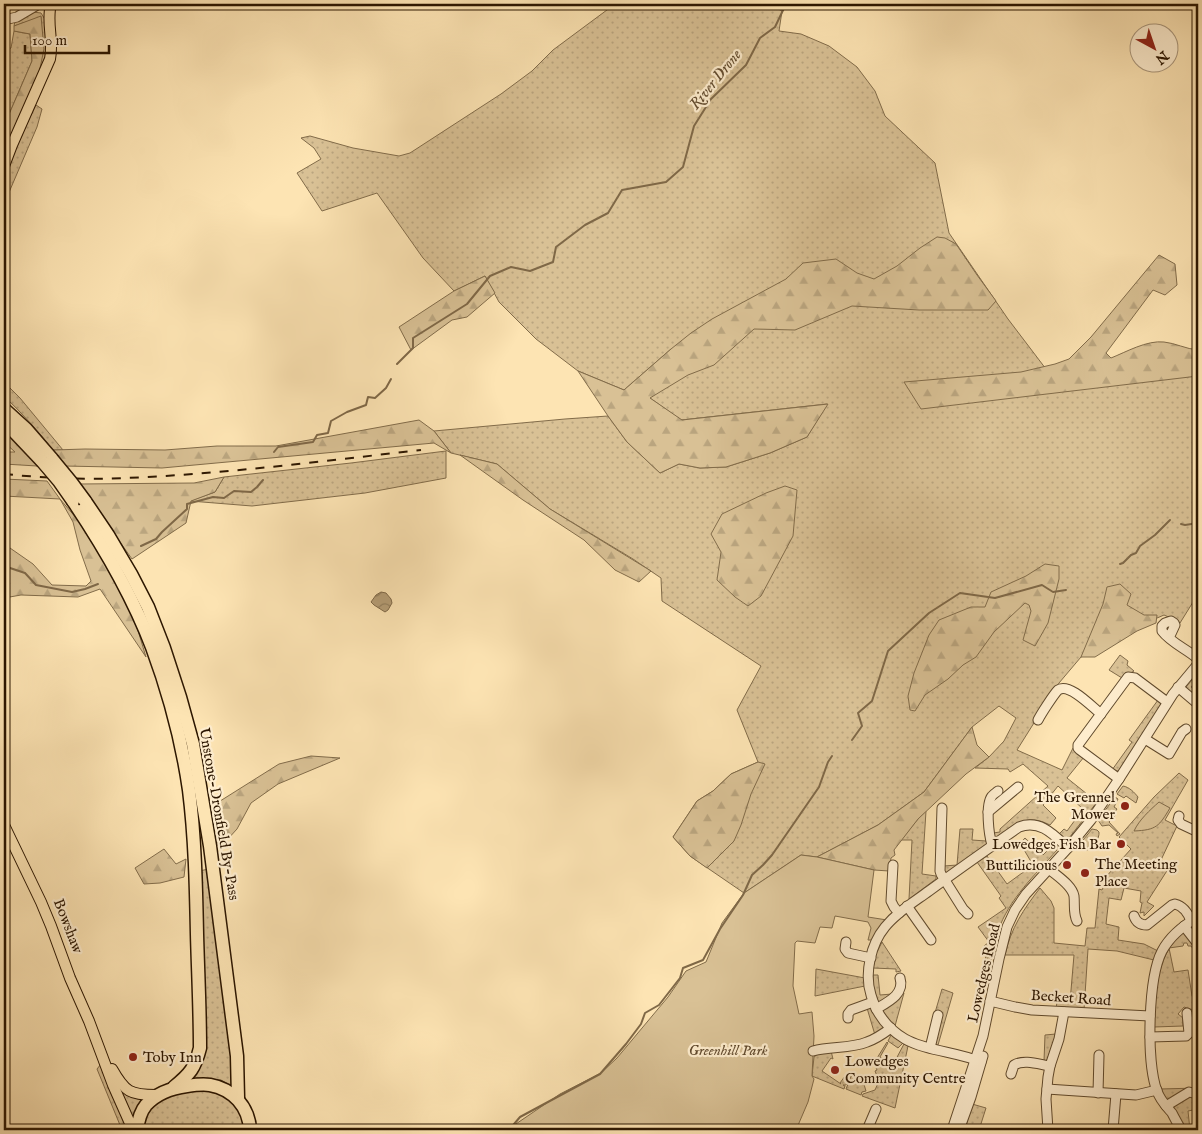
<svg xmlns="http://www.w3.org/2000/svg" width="1202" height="1134" viewBox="0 0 1202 1134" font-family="'IM FELL English',serif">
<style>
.grass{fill:url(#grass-dots);stroke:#826c4a}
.forest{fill:url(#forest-firs);stroke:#826c4a}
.park{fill:#d9c195;stroke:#826c4a}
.water{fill:url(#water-waves);stroke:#7f6847}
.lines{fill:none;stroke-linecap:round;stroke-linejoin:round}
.stream{stroke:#7f6847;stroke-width:2}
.minor-casing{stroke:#604a2d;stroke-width:11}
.major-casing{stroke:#2c1600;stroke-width:12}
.highway-casing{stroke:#2c1600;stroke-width:15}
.minor{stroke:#feedce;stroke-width:9}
.major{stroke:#fde4b3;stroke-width:10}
.highway{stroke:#fde4b3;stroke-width:12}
.rail{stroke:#2c1600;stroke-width:2;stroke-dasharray:9 9;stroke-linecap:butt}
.highway-bridge-casing{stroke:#2c1600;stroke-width:15;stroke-linecap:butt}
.highway-bridge{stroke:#fde4b3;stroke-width:12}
.poi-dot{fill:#8f2418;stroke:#feedce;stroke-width:2}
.labels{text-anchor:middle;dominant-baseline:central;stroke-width:4.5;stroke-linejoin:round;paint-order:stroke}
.poi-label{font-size:15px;fill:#2c1600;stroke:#feedce;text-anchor:end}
.street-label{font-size:15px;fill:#2c1600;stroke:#feedce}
.park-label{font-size:15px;font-style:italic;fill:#60492d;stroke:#feedce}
.water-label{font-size:16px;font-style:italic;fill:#634c2f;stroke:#feedce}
</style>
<defs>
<pattern id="grass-dots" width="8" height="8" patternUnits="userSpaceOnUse" patternTransform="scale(1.25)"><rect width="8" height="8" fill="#d9c195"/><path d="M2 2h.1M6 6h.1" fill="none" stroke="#baa57f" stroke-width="1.8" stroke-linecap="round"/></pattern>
<pattern id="forest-firs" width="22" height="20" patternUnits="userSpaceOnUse" patternTransform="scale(1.25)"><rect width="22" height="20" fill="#d9c195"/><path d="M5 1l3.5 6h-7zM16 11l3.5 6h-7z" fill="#baa57f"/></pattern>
<pattern id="water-waves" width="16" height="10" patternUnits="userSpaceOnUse" patternTransform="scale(1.25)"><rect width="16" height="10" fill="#b69e76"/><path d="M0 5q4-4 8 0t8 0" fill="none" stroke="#94805e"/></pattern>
</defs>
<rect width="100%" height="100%" fill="#fde4b3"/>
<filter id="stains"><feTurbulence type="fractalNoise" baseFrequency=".004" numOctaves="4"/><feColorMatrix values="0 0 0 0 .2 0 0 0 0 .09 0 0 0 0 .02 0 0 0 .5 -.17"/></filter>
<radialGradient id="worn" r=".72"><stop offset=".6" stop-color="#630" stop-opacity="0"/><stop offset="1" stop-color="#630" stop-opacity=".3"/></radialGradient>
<g class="grass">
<path d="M615 4H769L782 11 779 31 801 34 829 46 857 67 875 91 885 116 935 163 949 233 1008 319 1049 373 1198 364V594L1180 623 1173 619 1164 615 1139 626 1081 657 1059 683 1017 750 1062 770 1073 748 1084 757 1067 778 1097 802 1069 838 1065 839 1059 834 1064 829 1067 831 1083 809 1058 786 1043 805 1056 818 1050 825C1024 812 1018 826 996 838L993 837V833L1000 832V829L1048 786 1023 764 1010 772 1008 769 975 768 989 757 1004 741 1016 718 999 706 972 727 924 792 878 825 817 857 801 855 744 893 690 856 673 837 697 801 713 791 731 774 758 762 737 710 761 666 662 601 661 578 633 559 550 509 497 464 451 453 434 431 565 419 608 416 627 442 660 473 679 464 700 468 726 467 770 453 807 437 827 404 681 420 650 398 671 349 624 390 578 371 536 339 499 302 485 276 454 291 423 258 377 193 322 211 297 173 321 159 314 148 301 138 310 136 353 148 399 156 410 153 501 94 532 71 553 50Z"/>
<polygon points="33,12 41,13 46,21 47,57 39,73 41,17 14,26 15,21"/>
<polygon points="14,31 30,34 32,61 4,126 4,51 11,48"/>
<polygon points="36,105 42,109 37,127 4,204 4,176 14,149"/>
<path d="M4 382 20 398 63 450H53C38 431 22 413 4 396Z"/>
<polygon points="446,451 446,478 365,493 252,506 190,501 215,492 224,477 351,463"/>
<polygon points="1120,655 1128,661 1127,665 1134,671 1122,678 1109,670"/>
<polygon points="1198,673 1198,679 1191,687 1198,692 1198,701 1188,691 1186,687"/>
<polygon points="1158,700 1161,702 1161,705 1120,771 1115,771 1112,770 1132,742 1129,740"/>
<path d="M1179 773 1188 780 1165 820 1177 826 1161 860 1170 866 1147 902 1154 906 1144 916V912L1140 913 1142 903 1140 902 1141 891 1124 888 1121 900 1109 898 1106 924 1119 927 1118 940 1144 944 1158 951 1154 960 1117 951 1088 949 1084 1010 1056 1009 1057 1002H1070L1074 955H1005C1011 928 1023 910 1040 888L1051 901 1054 908V943L1085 946 1087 928H1095L1099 889 1102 890 1106 882 1104 879 1131 849 1119 837 1154 797Z"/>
<path d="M1123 786C1129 787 1134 792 1138 797L1136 803 1126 796 1124 798 1117 794Z"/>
<polygon points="1115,797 1118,799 1114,807 1117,809 1114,813 1116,815 1109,822 1120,834 1117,836 1116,834 1118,833 1109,825 1102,826 1098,820"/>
<polygon points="926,811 922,874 936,876 936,879 909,899 912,840 901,840 918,819"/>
<polygon points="960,829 973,829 972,840 986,841 987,843 986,846 946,873 944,871 944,866 957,865"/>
<path d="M1092 829 1097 830 1099 832C1100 842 1085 859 1079 845Z"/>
<path d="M1025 838 1043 855 1055 843 1057 844V850C1035 875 1009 899 998 931 993 946 991 962 988 977L981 975 987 952 984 946 989 942 978 927 1006 908 999 898 1001 896 977 862 987 856 1007 884 1033 865 1020 843Z"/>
<polygon points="209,869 235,1088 221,1080 190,1078 201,1063 199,871"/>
<path d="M1197 923 1198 924V969H1197L1194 950 1191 946H1188L1187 943H1184L1183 946 1169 948 1174 972 1188 970 1192 996 1194 999H1198V1011L1190 1009 1184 1007 1178 1014 1183 1018V1026L1154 1027C1155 987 1157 943 1197 923Z"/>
<polygon points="882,942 901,971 896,972 896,969 873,968 876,954"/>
<polygon points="816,969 865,978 865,986 815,996"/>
<polygon points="873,975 878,975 880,995 904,993 895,1026 875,1035 867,1008 873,988"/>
<polygon points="942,989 953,993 938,1045 934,1044 934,1016"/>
<polygon points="1056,1034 1047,1060 1044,1061 1045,1035"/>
<polygon points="891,1035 903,1043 898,1048 888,1041"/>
<polygon points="887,1042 888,1043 880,1057 884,1060 883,1061 886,1063 887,1062 890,1063 893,1060 895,1061 904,1044 908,1046 895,1108 862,1096 863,1094 875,1090 879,1081 875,1071 877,1070 874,1063"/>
<polygon points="831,1051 833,1059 831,1058 822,1071 841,1084 840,1083 845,1076 849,1079 846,1085 843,1085 845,1086 844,1089 812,1076 814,1057 818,1054"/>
<polygon points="101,1064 128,1130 122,1130 97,1069"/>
<polygon points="852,1074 858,1076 859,1075 860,1078 862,1078 866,1091 862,1092 861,1095 846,1089"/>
<path d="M116 1084C125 1093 132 1098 145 1100L133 1120Z"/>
<polygon points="1198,1088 1198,1109 1188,1111 1190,1130 1185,1130 1175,1112 1164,1096 1160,1089"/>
<polygon points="214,1089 236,1103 247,1130 142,1130 147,1112 166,1094"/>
<path d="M972 1104 986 1108 979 1130C974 1130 970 1129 966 1126Z"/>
</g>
<g class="forest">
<polygon points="41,16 44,49 39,73 4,162 4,126 32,61 30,34 14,31 14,26"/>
<polygon points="937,237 945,238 956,244 977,275 996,301 988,310 919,310 852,306 795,330 754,329 714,365 688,375 650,398 682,420 828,404 807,437 770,453 726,467 700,468 679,464 660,473 627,442 608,416 578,371 624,390 671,349 691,333 712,319 786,279 803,263 836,259 857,273 874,279 897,266 920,248"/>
<path d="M1159 255 1175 264 1177 285 1165 295 1153 290 1106 353 1111 358C1126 352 1147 340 1164 342 1175 343 1186 349 1198 350V376L921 409 904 382 1021 372 1055 364 1069 359 1091 337Z"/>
<polygon points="485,276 495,293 467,317 452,320 411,350 399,327 454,291"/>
<polygon points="419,420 434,431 451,453 434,443 162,468 64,466 53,450 85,449 165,450 217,446 276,446"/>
<polygon points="4,428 29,456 37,466 4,464 4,452 15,452 4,442"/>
<polygon points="460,455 497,464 550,509 651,571 639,582 615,570 584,540 523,500"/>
<polygon points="224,477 215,492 191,501 186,523 132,559 79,484 194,483"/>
<polygon points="4,479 47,481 60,499 77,519 97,547 116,581 136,624 146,657 100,589 78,597 21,595 4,598 4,550 10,548 33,564 52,585 86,586 91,581 80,550 73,522 60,499 4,496"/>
<polygon points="785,486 797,490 793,536 761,596 748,606 735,597 717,580 721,552 711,534 722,514 766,493"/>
<polygon points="1045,564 1059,566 1059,579 1048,623 1035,646 1023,640 1031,611 1029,605 1025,603 994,632 976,657 963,665 948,679 925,695 915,711 910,710 908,696 914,673 929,635 939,620 971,607 985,607 991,592 1026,576"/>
<polygon points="1120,584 1131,594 1127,605 1144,615 1157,615 1156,623 1137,631 1095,657 1081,657 1103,604 1107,587"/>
<polygon points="972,727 977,745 989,757 966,774 918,819 894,850 895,855 891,858 889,871 874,870 817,857 878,825 924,792"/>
<polygon points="311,756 340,758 278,784 251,803 237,829 226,841 217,845 217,803 279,764"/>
<polygon points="758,762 765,764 751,794 741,825 734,841 707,868 690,856 673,837 697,801 713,791 731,774"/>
<polygon points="164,849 176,864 186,859 184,877 160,883 144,884 135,868"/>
</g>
<g class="park">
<path d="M1159 802 1170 808C1159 826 1157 830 1134 831 1139 820 1150 810 1159 802Z"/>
<polygon points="801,855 817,857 874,870 868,917 887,920 872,940 868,940 871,928 868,922 835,916 832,928 820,927 815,943 797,941 795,943 793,986 799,1014 812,1012 814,1036 812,1076 814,1079 808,1102 796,1130 507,1130 560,1094 601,1073 617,1058 668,997 686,971 706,962 722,923 744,893"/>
</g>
<polygon class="water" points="381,592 386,593 391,599 392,603 388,610 385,612 374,605 371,602 376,595"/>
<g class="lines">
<g class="stream">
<polyline points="397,364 413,348 413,338 467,304 490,276 511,267 530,271 553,262 556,247 585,225 608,213 622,190 666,182 683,167 694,126 711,99 746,65 760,38 775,27 786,4"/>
<polyline points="274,452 278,447 313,442 317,435 328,433 331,421 347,412 366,405 368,397 375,398 386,388 391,379"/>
<polyline points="1181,524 1185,525 1198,523"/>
<polyline points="141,546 156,539 162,532 187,509 187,504 213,497 224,498 234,491 251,492 257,487 263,480"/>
<polyline points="1120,564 1123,563 1131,555 1136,553 1140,546 1155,535 1170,520"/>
<polyline points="4,566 25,573 36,585 72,592 85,589 98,584"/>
<polyline points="852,740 862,726 858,713 872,701 888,651 929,613 960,593 995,598 1042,585 1053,592 1066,590"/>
<polyline points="509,1130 520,1117 600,1074 626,1044 641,1024 645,1013 659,1005 680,978 683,968 703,960 720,929 743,895 752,875 763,865 772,855 819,787 828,762 832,756"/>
</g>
<defs>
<g id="minor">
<polyline points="4,20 17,17 39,4"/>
<path d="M1169 638 1175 625 1174 623 1171 621 1165 623 1162 626V631C1171 643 1187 649 1198 659"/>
<polyline points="1178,687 1198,704"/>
<path d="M1038 720C1041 714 1054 694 1058 690 1069 682 1092 707 1101 714"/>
<polyline points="1145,739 1169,754 1182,732 1186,729"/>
<polyline points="1119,779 1080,750 1078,748 1078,745 1128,677 1135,678 1167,702"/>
<polyline points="942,808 940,871 941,874 963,909 968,914"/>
<polyline points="988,812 1018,787"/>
<polyline points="1179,816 1178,820 1181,824 1198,832"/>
<path d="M992 845C989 835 985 805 992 796 992 795 997 792 998 791"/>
<polyline points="893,865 891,901 894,907 899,913"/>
<path d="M1049 869C1057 876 1072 885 1074 896 1075 905 1073 913 1077 921"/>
<polyline points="907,906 931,940"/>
<path d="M1134 916C1136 922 1140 925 1147 925L1172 905 1175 904C1183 906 1188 913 1191 921"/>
<polyline points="1184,926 1198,944"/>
<polyline points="846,942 845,949 848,953 871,958"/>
<polyline points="990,1001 1015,1007 1032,1010 1150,1016"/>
<path d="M876 1009C888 1002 905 994 900 978"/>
<polyline points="848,1018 848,1014 851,1010 873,1002"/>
<polyline points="1150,1037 1186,1036 1189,1033 1187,1013"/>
<polyline points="930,1048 938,1015"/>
<path d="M813 1051C831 1046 850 1049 867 1042 876 1039 883 1034 891 1028"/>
<path d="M981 1062C958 1052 926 1051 905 1039 888 1029 876 1013 871 995 864 973 871 944 885 927 897 912 914 902 929 891 959 869 989 848 1019 827 1040 819 1054 835 1068 848"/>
<path d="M1011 1074 1014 1065C1024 1059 1038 1064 1050 1066"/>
<polyline points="1047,1089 1136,1095 1157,1090"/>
<polyline points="1098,1093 1099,1055"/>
<polyline points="1166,1106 1189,1092 1197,1094"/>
<polyline points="867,1130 876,1109"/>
<polyline points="952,1130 983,1036 999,959 1007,927 1015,910 1026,894 1068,848 1091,820 1119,779 1173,694 1198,664"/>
<polyline points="959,1130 971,1097 983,1056"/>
<polyline points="1048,1130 1046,1099 1048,1077 1050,1066 1059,1039 1064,1012"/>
<polyline points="1113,1130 1116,1094"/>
<path d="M1181 1130C1178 1124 1175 1119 1172 1113 1166 1106 1160 1100 1157 1091 1146 1062 1148 978 1162 951 1170 936 1184 925 1198 917"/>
</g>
<g id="major">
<path d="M4 166 12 145 50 59C54 40 46 22 51 4"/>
<polyline points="4,825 41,902 51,926 70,978 89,1021 113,1085 133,1130"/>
<path d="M112 1069C125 1092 130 1095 156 1095"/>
</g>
<g id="highway">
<polyline points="4,409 26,429 52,459"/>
<polyline points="4,421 42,461"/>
<path d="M73 501C104 547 132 595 152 647 169 693 182 741 189 790 195 838 196 886 197 934 198 972 200 1010 200 1048 195 1068 190 1074 174 1087"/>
<polyline points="85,501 108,535 131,574 148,607 164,648 180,697 193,744 210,846 237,1056 238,1098"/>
<path d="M137 1130C138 1122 140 1112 146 1105 157 1093 171 1088 187 1086 194 1085 203 1084 210 1085 233 1089 249 1107 250 1130"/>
</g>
</defs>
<use href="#minor" class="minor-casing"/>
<use href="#major" class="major-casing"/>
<use href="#highway" class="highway-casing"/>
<use href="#minor" class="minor"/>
<use href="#major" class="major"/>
<use href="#highway" class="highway"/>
<path class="rail" d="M4 474C44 478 85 480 126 478 224 474 323 461 421 450"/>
<defs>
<g id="highway-bridge">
<polyline points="52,459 71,482 85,501"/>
<polyline points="42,461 59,481 73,501"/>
</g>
</defs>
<use href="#highway-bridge" class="highway-bridge-casing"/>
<use href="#highway-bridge" class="highway-bridge"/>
</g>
<g class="poi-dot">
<circle cx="1125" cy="806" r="5"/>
<circle cx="1121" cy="844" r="5"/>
<circle cx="1067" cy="865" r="5"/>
<circle cx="1085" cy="873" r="5"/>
<circle cx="133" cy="1057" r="5"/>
<circle cx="835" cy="1070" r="5"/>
</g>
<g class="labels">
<g class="poi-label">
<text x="1115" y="797">The Grennel<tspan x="1115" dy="17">Mower</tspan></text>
<text x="1111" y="844">Lowedges Fish Bar</text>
<text x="1095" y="864" text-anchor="start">The Meeting<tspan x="1095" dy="17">Place</tspan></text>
<text x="1057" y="865">Buttilicious</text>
<text x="143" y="1057" text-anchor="start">Toby Inn</text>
<text x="845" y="1061" text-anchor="start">Lowedges<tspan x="845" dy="17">Community Centre</tspan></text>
</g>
<g class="street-label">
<text transform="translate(219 814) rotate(80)">Unstone-Dronfield By-Pass</text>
<text transform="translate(68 926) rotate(69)">Bowshaw</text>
<text transform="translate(984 973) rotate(-77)">Lowedges Road</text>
<text transform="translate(1071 998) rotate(4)">Becket Road</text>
</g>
<g class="park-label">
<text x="728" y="1050">Greenhill Park</text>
</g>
<g class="water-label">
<text transform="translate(716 80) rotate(-51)">River Drone</text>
</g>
</g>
<rect width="1202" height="1134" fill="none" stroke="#fde4b3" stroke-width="20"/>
<rect x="5" y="5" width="1192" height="1124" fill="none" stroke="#2c1600" stroke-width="2.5"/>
<rect x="10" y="10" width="1182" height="1114" fill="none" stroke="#2c1600"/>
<g transform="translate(1154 48) rotate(140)"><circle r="24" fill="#feedce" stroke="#aa977c"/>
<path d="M0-4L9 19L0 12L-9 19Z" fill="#8f2418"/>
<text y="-8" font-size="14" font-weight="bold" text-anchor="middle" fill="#2c1600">N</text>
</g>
<path d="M25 45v8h84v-8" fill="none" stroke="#2c1600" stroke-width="2.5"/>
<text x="32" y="45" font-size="15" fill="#2c1600" stroke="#feedce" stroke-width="4" paint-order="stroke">100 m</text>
<rect width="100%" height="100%" filter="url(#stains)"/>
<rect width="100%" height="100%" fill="url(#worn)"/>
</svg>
